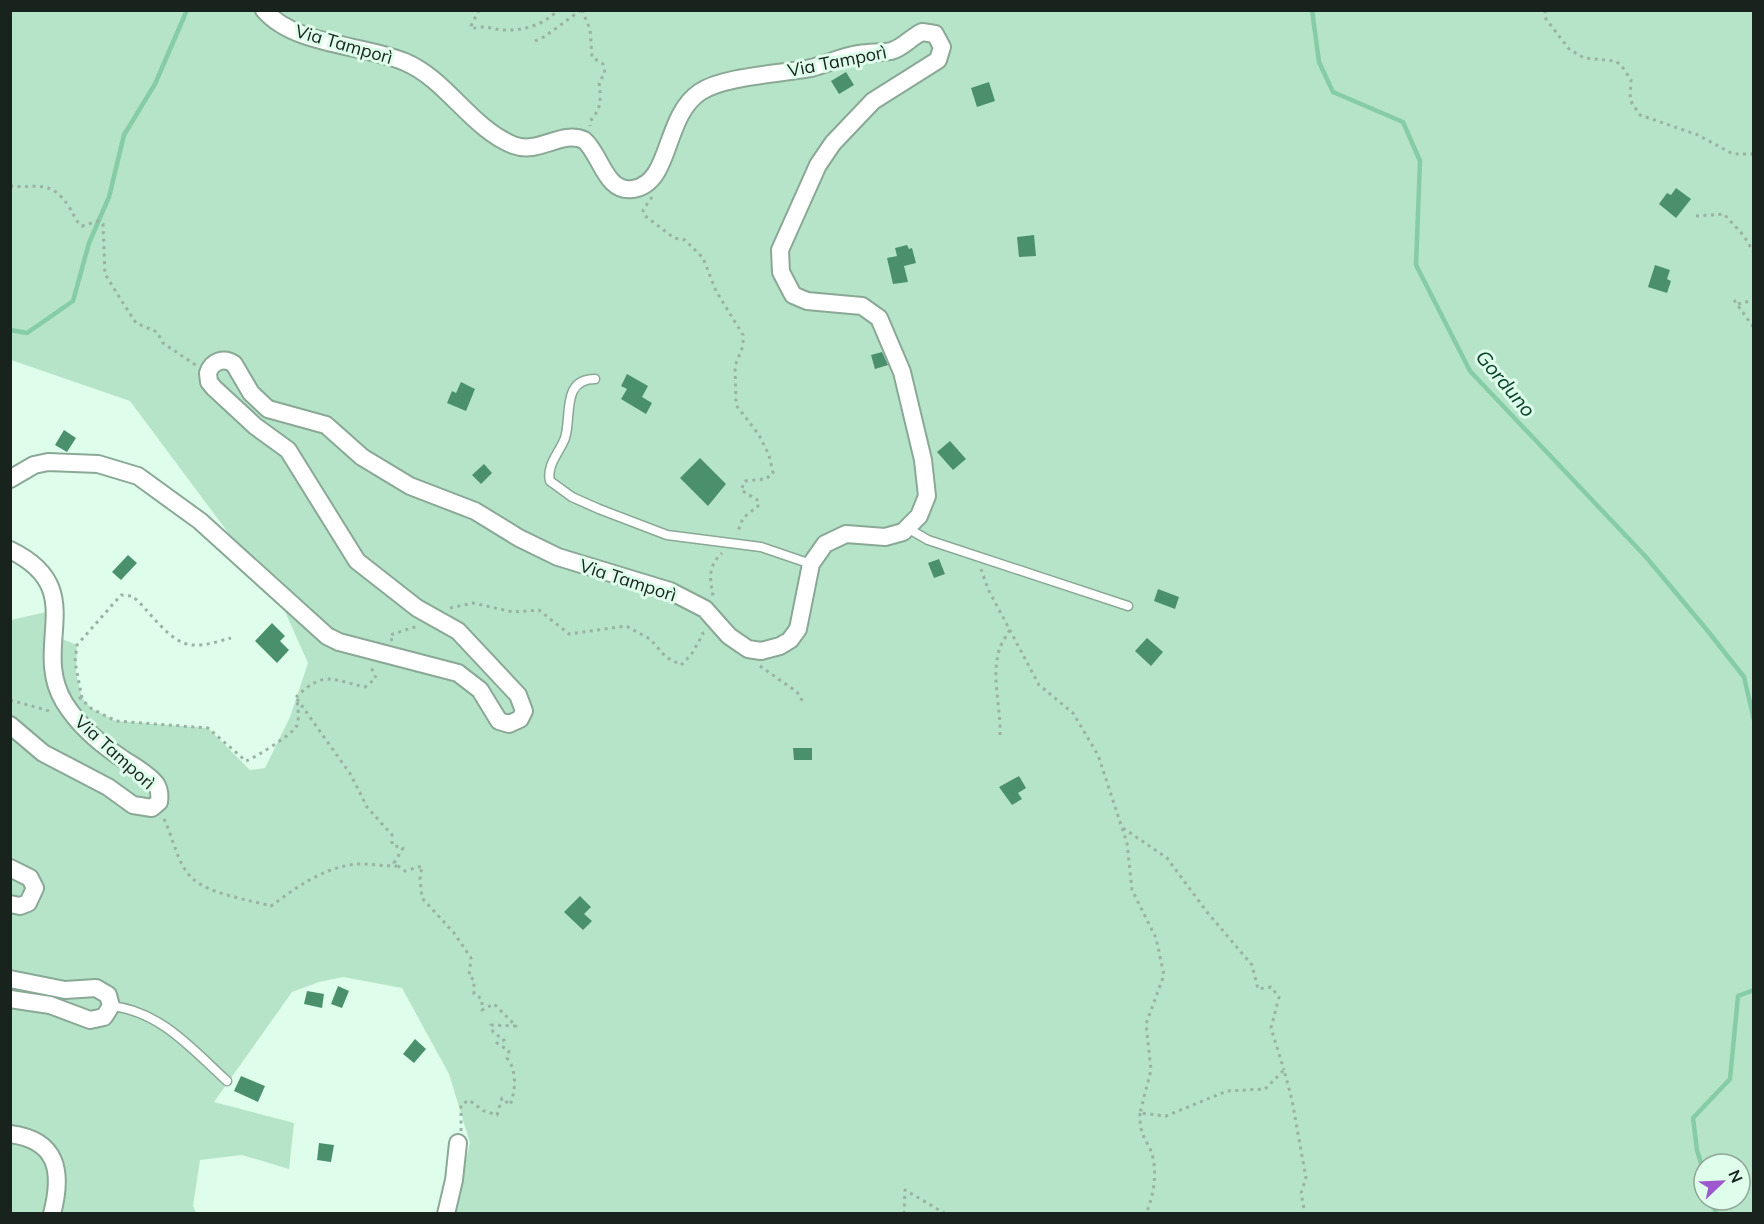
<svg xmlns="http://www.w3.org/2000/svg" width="1764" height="1224" viewBox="0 0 1764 1224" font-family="Mulish,sans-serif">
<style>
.green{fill:#b6e4c9;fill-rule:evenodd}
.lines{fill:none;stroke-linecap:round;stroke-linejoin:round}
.stream{stroke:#86cca6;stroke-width:4.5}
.building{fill:#4a906c}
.service-casing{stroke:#8aa896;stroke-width:11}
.minor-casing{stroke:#8aa896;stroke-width:20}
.path{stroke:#99b2a4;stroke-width:3;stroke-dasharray:3 4.5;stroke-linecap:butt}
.service{stroke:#fff;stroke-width:8}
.minor{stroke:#fff;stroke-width:16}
.labels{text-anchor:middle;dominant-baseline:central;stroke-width:6;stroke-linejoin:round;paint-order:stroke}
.street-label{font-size:18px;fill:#18231d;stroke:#defeeb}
.water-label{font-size:20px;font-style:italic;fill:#074129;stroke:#defeeb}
</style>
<rect width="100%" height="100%" fill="#defeeb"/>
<path class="green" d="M11 11H1753V1213H452L470 1143 449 1074 402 988 343 977 319 982 292 992 214 1102 294 1123 289 1169 242 1155 200 1160 193 1206 196 1213H11V620L55 610V636L77 645 76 674 82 698 92 709 116 721 208 728 250 770 265 768 290 717 308 663 282 605 130 401 11 360ZM1704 1164H1740V1200H1704Z"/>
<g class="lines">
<g class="stream">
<polyline points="1312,10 1319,62 1333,92 1403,122 1420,161 1416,265 1470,371 1646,557 1707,630 1744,677 1754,720"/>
<polyline points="10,330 27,333 73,301 89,243 109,197 124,135 155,84 187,10"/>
<polyline points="1704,1173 1697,1150 1693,1118 1730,1079 1738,996 1754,990"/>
<polyline points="1712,1200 1716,1214"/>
</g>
</g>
<g class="building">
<polygon points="846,72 854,85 839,94 831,81"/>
<polygon points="989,82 995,101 977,107 971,88"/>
<polygon points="1676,188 1691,199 1676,218 1659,204 1667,193 1671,195"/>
<polygon points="1034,235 1036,256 1019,257 1017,237"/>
<polygon points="907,245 909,249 912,248 916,263 904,266 908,282 893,284 887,258 897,256 895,248"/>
<polygon points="1655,265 1670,270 1667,279 1671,281 1667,293 1648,287"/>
<polygon points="882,352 888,365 875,369 871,355"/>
<polygon points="627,374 648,386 642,397 652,403 646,414 621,399 627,389 621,386"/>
<polygon points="461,382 475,389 466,411 447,403 452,391 456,393"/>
<polygon points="64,430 76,438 67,452 55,445"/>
<polygon points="950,441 966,459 953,470 937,452"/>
<polygon points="700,458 726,484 708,506 680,478"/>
<polygon points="484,464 492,473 481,484 472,475"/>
<polygon points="128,555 137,563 121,580 112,572"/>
<polygon points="939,559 945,574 934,578 928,563"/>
<polygon points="1158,589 1179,597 1175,609 1154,601"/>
<polygon points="272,623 285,636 280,641 289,650 277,663 255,641"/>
<polygon points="1147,638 1163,652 1151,666 1135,651"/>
<polygon points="793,748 812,748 812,760 794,760"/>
<polygon points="1019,776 1026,788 1018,793 1022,799 1012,805 999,787"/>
<polygon points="580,896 591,907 584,914 592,921 583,930 564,912"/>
<polygon points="338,986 349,991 342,1008 331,1004"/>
<polygon points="307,991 324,994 322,1008 304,1004"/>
<polygon points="415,1039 426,1049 414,1063 403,1054"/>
<polygon points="241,1076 265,1086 258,1102 234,1091"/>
<polygon points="319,1143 334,1145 331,1162 317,1160"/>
</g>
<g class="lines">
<defs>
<g id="service">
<path d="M595 379C561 379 572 417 565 438 560 452 546 465 550 481L572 497 599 509 667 535 761 547 811 564"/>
<polyline points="909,529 928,540 1128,606"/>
<path d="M111 1006C160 1011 192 1049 227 1081"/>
</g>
<g id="minor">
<path d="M10 479 34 465 48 462 98 464 138 476 200 521 327 636 339 642 458 673 480 690 499 721 509 724 520 719 524 711 518 695 458 631 417 608 357 561 288 450 255 426 214 388 209 382 208 373C212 361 224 357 234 364L251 393 268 409 326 425 362 457 410 486 475 511 519 538 558 557 670 591 705 609 729 636 748 649 761 651 780 646 790 640 798 629 811 564 825 544 846 534 885 537 903 532 919 516 927 496 923 460 902 372 879 318 862 306 807 301 793 295 781 272 780 250 818 165 833 143 873 101 938 60 942 47 935 34 922 32C911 37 903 48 891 51 881 53 870 52 859 54 843 56 827 64 811 68 781 74 724 76 700 92 663 117 672 183 633 189 605 193 601 154 584 140 561 130 539 155 513 145 471 128 446 79 405 62 363 44 295 46 264 10"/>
<path d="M10 550C91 589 30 645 64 702 77 723 99 743 120 757 131 765 148 773 156 784 160 790 160 795 159 802L152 808 133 805 108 787 43 753 10 725"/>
<polyline points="10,868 30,878 35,888 28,903 20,906 10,904"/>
<polyline points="10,979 65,990 96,988 108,995 111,1006 104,1017 90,1020 50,1005 10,999"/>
<path d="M10 1134C58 1140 63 1172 52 1214"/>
<polyline points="446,1214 454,1180 458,1143"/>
</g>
</defs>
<use href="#service" class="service-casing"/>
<use href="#minor" class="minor-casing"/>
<g class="path">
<path d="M479 10 471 26 472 29C484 24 493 30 505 30 524 31 545 24 558 10"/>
<path d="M582 10 590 29 592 57 603 64 605 73 599 82C601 99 602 108 590 121V126"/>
<polyline points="1545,10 1546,19 1569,49 1584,58 1615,61 1621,65 1631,80 1630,100 1640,115 1698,135 1733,154 1754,154"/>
<polyline points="535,41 544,37 581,10"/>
<path d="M10 186C36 189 51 178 69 207 74 214 75 221 82 226L98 221 103 224 105 274 123 303 136 323 157 332 163 343 197 366"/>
<polyline points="652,197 643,210 644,215 674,238 685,240 703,258 716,291 743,335 743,346 735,366 736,405 759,435 769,455 773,473 766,479 745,481 741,490 759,501 758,506 743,518 737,534"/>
<polyline points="1696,216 1724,214 1744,236 1754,253"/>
<polyline points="1734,300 1754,328"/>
<polyline points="1738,304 1754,300"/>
<polyline points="981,569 988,589 1039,685 1073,713 1098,755 1127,843 1132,890 1156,938 1164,975 1146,1024 1151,1070 1140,1113 1166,1116 1227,1091 1265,1089 1284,1070 1292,1100 1306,1178 1301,1193 1305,1214"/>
<path d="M711 594H713C709 577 709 565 722 553"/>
<polyline points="450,608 473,603 513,612 539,610 569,634 626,626 650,639 666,657 681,665 691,655 703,634 701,628"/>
<polyline points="392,641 390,635 418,626"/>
<polyline points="760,666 797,692 803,702"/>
<path d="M79 697 92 709 116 721 208 728 246 761C256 757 294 734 297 725 300 718 297 704 297 696 325 670 332 680 365 687L376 678 370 665"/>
<path d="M82 698 75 662 77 645 121 595 132 596C150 610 169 644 193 645 206 646 219 641 231 638"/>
<path d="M297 699 351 775 367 807 392 835V845L403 848 394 863 405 871 422 866 420 879 422 898 454 933 471 958 469 976 474 980V994L482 999V1010L494 1004 516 1026 491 1025 493 1032 504 1040 497 1043 509 1051 507 1058C517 1070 516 1090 510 1105L502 1098 497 1115 484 1111 469 1100 461 1105V1131"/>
<polyline points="10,700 53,712"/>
<path d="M1000 735C1001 708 992 681 998 655 999 646 1006 637 1010 629"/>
<path d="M164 819C173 837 177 864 192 878 208 894 250 900 271 906 297 887 325 866 359 864 371 864 384 866 397 866"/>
<polyline points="1123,828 1167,858 1207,912 1252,965 1258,989 1271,987 1279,997 1271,1028 1284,1070"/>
<path d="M1140 1113C1139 1139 1149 1140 1153 1158 1157 1178 1153 1196 1146 1214"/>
<polyline points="904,1214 905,1190 946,1214"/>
</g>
<use href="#service" class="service"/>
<use href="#minor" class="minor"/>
</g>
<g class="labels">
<g class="street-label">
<text transform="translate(344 44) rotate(16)">Via Tamporì</text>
<text transform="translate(837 61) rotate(-11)">Via Tamporì</text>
<text transform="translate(628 580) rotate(18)">Via Tamporì</text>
<text transform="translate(115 752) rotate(42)">Via Tamporì</text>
</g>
<g class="water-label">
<text transform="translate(1506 383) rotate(50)">Gorduno</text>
</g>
</g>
<rect width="1764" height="1224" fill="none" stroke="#18231d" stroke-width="24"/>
<g transform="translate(1722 1182) rotate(67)"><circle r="28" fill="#defeeb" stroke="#8fa699" stroke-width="1.5"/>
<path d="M0-4.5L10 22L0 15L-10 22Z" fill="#9e58cd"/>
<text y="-9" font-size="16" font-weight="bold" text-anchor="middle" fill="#18231d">N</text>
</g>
</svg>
